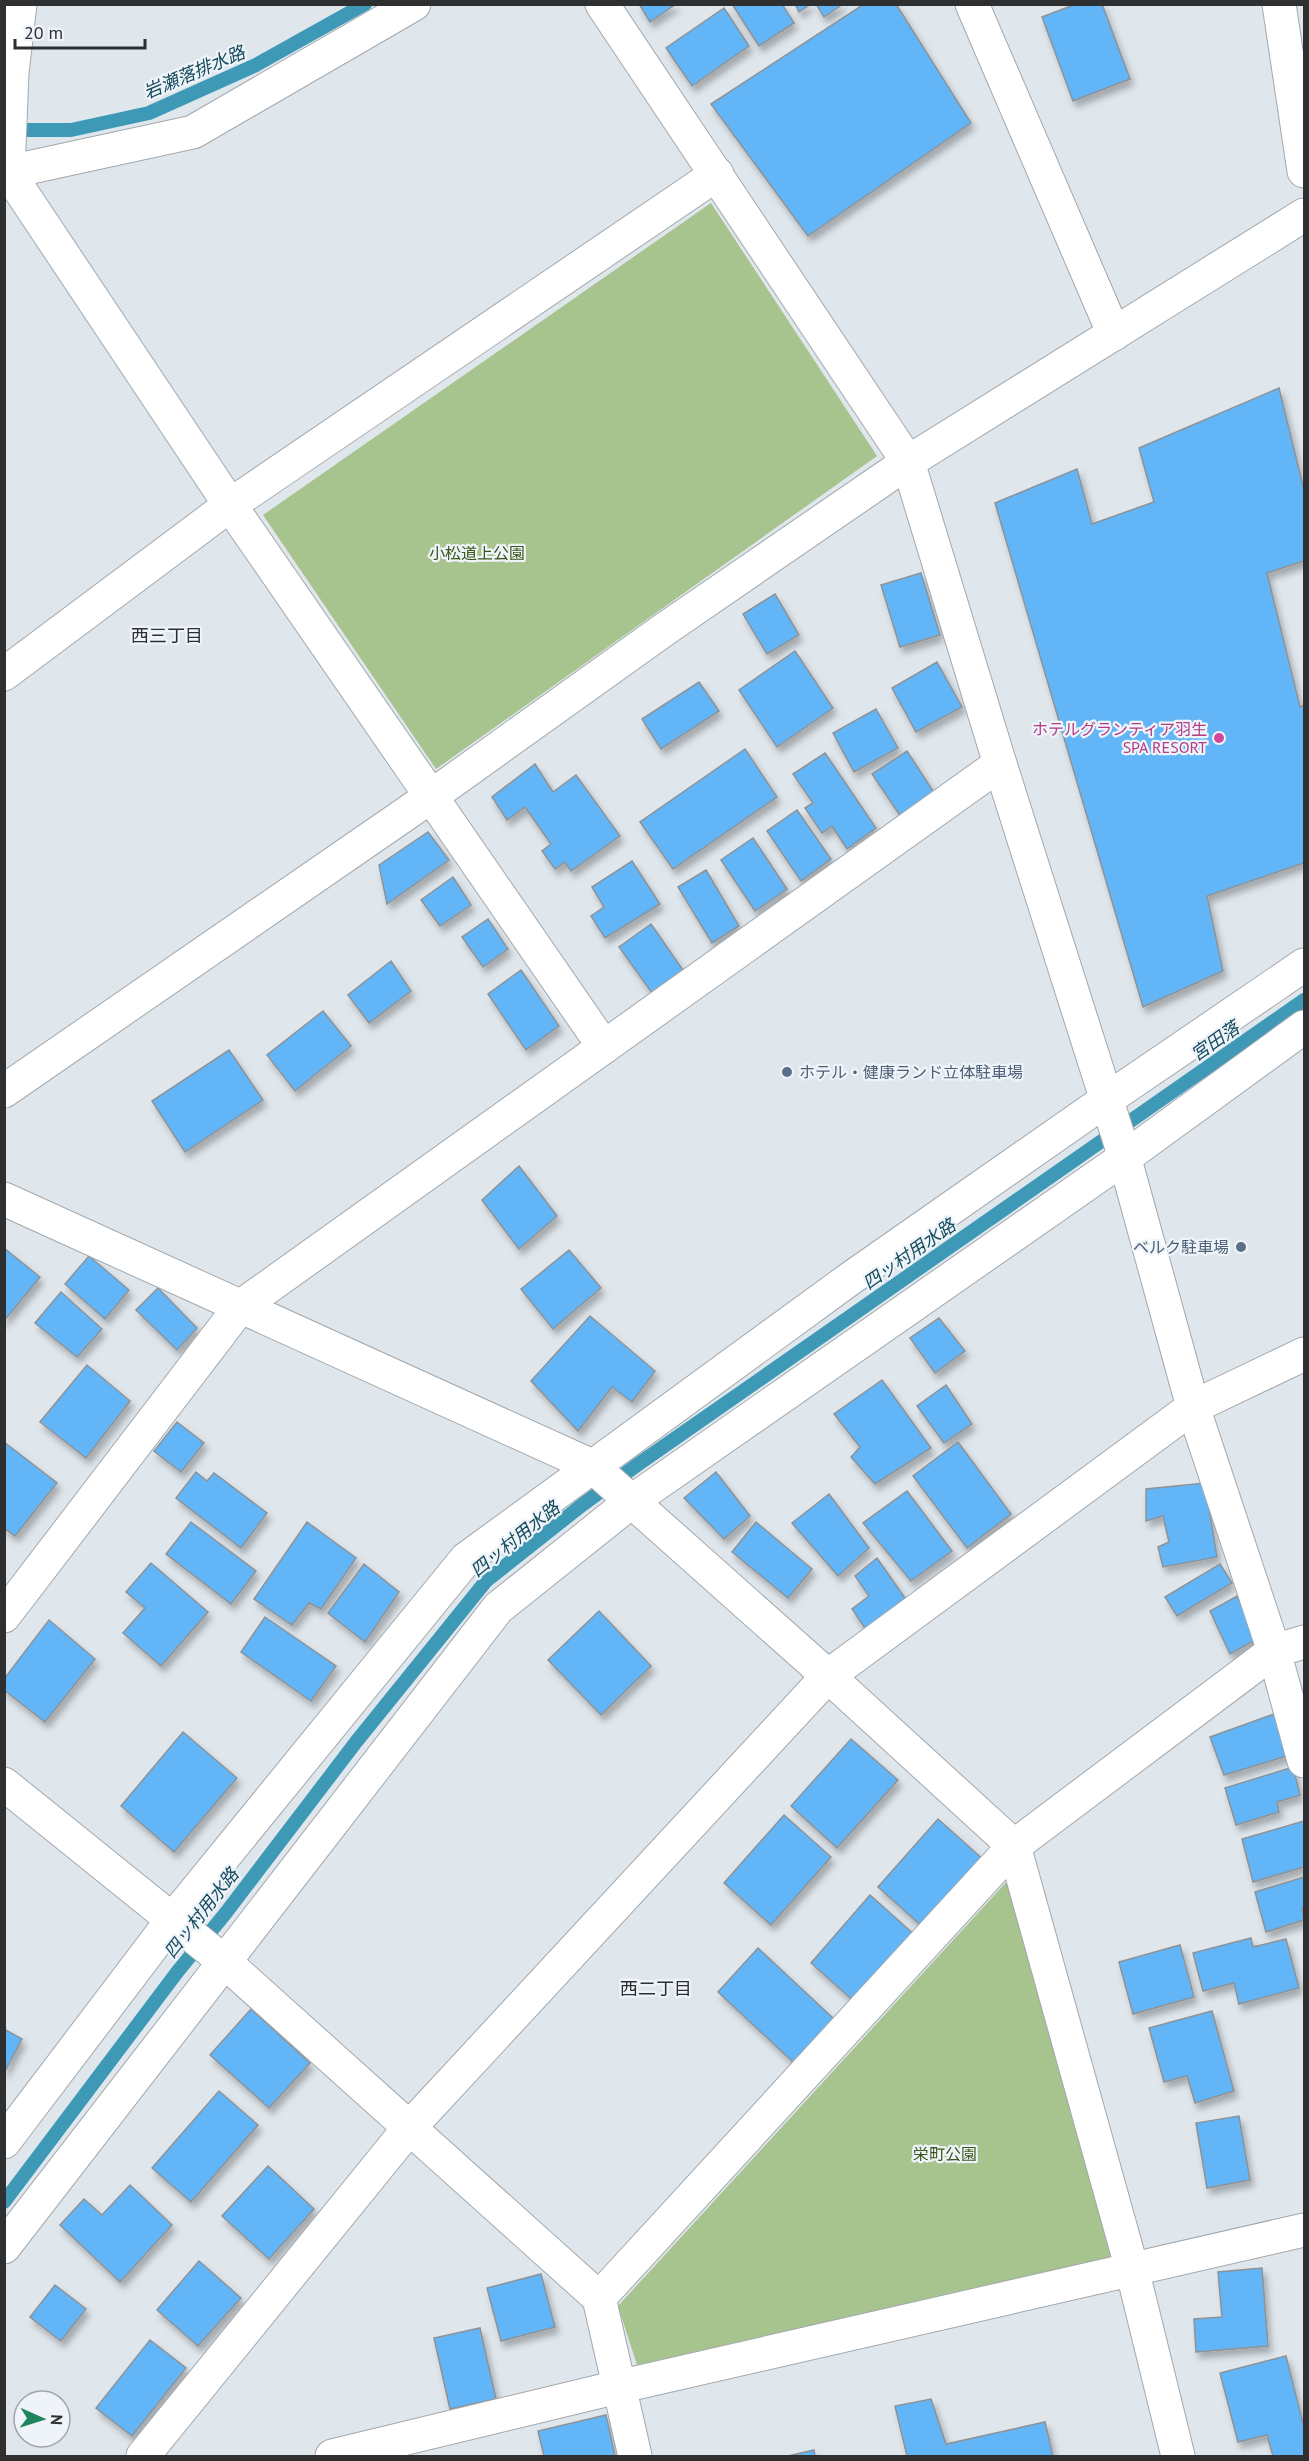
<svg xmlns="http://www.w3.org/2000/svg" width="1309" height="2461" viewBox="0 0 1309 2461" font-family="'PT Sans','Noto Sans JP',sans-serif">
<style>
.green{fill:#a7c38e}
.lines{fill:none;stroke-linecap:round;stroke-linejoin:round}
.stream{stroke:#3e99b7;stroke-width:14}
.building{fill:#62b6f7;stroke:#8d9297;stroke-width:1.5;filter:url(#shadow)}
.minor-casing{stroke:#a2a8ad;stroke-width:35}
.minor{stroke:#fff;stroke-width:33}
.hotel-dot{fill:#d1479c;stroke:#eef4f9;stroke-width:2}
.service-dot{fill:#5c6f8a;stroke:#eef4f9;stroke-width:2}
.labels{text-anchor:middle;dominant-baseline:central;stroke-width:4.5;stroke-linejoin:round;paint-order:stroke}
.park-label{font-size:16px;fill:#3a5518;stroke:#eef4f9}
.hotel-label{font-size:16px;fill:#b23c85;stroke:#eef4f9;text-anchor:end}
.service-label{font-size:16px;fill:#4e5e75;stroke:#eef4f9;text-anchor:start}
.water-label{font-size:18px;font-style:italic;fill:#154b5d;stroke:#eef4f9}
.neighbourhood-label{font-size:18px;fill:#2d2f31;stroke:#eef4f9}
</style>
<defs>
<filter id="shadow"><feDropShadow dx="3.5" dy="6" stdDeviation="3" flood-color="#0004"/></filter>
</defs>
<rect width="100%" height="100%" fill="#e0e7ec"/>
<g class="green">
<polygon points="711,203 877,456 436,769 263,515"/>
<polygon points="1010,1878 1118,2256 637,2365 618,2306"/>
</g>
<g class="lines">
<g class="stream">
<polyline points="24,130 71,130 149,113 256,65 365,4"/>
<polyline points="4,2202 178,1971 225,1914 356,1742 486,1581 582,1505 637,1465 1304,1000"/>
</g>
</g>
<g class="building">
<polygon points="639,4 676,4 650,22"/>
<polygon points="732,4 782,4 794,23 759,46"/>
<polygon points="795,4 811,4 799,12"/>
<polygon points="816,4 843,4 824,17"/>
<polygon points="864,4 896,4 971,123 808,236 711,104"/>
<polygon points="1076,4 1102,4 1130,79 1073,101 1042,17"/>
<polygon points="724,8 749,46 692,86 666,48"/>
<polygon points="1279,388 1304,490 1304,561 1267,573 1300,707 1304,705 1304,863 1207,896 1223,971 1143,1007 995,503 1077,469 1092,524 1154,502 1139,448"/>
<polygon points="921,573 940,635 900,647 881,585"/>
<polygon points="775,594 799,635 767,654 743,614"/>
<polygon points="795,651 833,708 777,747 739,690"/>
<polygon points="937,662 962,707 916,732 892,688"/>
<polygon points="699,682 719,711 661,749 642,719"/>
<polygon points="876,709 898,748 854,772 833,733"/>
<polygon points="745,749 777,797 673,869 640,822"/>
<polygon points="907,751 935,794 901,817 872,774"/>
<polygon points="825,753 876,828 847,849 832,826 822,833 805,808 813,803 793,774"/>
<polygon points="535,764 553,792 576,775 620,836 571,871 565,862 555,869 542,851 551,844 525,807 507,820 492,797"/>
<polygon points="797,810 831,859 801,881 767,831"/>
<polygon points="428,832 449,860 387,904 379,865"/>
<polygon points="753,838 787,889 755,911 721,860"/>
<polygon points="632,861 660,904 605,938 591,916 604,907 592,887"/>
<polygon points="706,870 739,926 712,943 678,887"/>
<polygon points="453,877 471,905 440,926 421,900"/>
<polygon points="488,919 508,949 483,967 462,937"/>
<polygon points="651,924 683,970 652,993 619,947"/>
<polygon points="391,961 411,991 369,1023 348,995"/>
<polygon points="521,970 559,1026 526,1050 488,994"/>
<polygon points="323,1011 351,1046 295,1091 267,1055"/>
<polygon points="229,1050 263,1100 185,1152 152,1101"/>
<polygon points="519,1166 557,1216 519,1249 482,1200"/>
<polygon points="4,1248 40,1277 4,1321"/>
<polygon points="569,1250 601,1288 553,1329 521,1289"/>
<polygon points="89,1256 129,1290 105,1319 65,1284"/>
<polygon points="158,1288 197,1328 177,1350 136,1310"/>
<polygon points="61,1292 102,1329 77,1357 35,1323"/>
<polygon points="590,1316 655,1371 632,1402 612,1387 578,1431 531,1381"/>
<polygon points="939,1318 965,1351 935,1373 910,1338"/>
<polygon points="87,1365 130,1401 86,1458 40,1422"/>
<polygon points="882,1380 931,1448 875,1484 851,1457 860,1447 834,1414"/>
<polygon points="946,1385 972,1424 944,1443 917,1406"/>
<polygon points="177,1422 204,1443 181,1472 154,1451"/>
<polygon points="4,1442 57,1483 15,1536 4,1528"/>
<polygon points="958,1442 1011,1514 967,1548 913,1476"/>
<polygon points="196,1472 207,1481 214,1473 267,1513 241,1548 176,1498"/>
<polygon points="716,1472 750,1516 724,1539 684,1498"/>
<polygon points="1205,1483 1217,1557 1163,1567 1158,1547 1169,1542 1163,1516 1146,1521 1146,1489"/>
<polygon points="907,1491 952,1551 911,1581 863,1523"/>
<polygon points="829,1494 869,1548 838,1576 792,1523"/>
<polygon points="191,1522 256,1571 231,1604 166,1554"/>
<polygon points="307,1522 356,1558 321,1609 309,1603 292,1625 254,1599"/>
<polygon points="756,1522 812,1569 788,1598 732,1552"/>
<polygon points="877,1558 905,1598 866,1630 852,1609 869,1596 855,1576"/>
<polygon points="151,1563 208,1612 161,1666 123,1633 145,1608 126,1592"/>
<polygon points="364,1564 399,1592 365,1642 328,1613"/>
<polygon points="1220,1564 1232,1583 1177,1616 1165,1597"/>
<polygon points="1237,1596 1257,1639 1230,1654 1210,1611"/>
<polygon points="599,1611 651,1666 601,1715 548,1660"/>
<polygon points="265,1617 336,1666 311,1701 241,1652"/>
<polygon points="49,1620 95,1659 45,1722 4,1690 4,1679"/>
<polygon points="1274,1714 1287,1756 1224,1775 1210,1737"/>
<polygon points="183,1732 237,1778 174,1852 121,1806"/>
<polygon points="851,1739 898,1780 837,1848 791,1806"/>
<polygon points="1293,1767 1300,1795 1277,1802 1279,1812 1236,1825 1225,1788"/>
<polygon points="784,1815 831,1857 771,1925 724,1883"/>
<polygon points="938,1819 985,1861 925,1929 878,1887"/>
<polygon points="1304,1821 1304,1867 1253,1882 1242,1839"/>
<polygon points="1304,1877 1304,1907 1302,1908 1304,1920 1266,1932 1255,1892"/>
<polygon points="870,1895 917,1937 857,2004 811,1963"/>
<polygon points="1251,1938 1253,1947 1286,1939 1299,1988 1239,2004 1234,1983 1203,1991 1193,1953"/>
<polygon points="1180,1945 1194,1997 1133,2014 1119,1962"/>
<polygon points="758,1948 834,2019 794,2063 718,1992"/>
<polygon points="251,2009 310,2063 269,2108 210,2055"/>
<polygon points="1212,2011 1234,2091 1195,2103 1187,2076 1164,2082 1149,2028"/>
<polygon points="4,2029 22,2039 4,2073"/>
<polygon points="219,2091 258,2125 191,2202 152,2168"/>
<polygon points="1239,2116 1250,2180 1207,2188 1196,2123"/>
<polygon points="268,2166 314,2209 269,2259 222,2216"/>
<polygon points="130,2185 172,2225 120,2282 60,2225 84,2199 102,2215"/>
<polygon points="199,2261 241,2298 198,2346 157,2310"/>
<polygon points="1262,2268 1268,2346 1196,2352 1194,2319 1222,2317 1218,2272"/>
<polygon points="541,2274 555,2327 501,2341 487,2288"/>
<polygon points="55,2285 86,2309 61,2341 30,2317"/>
<polygon points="480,2328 496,2399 450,2409 434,2338"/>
<polygon points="150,2340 186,2368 132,2436 96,2408"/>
<polygon points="1286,2356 1304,2427 1304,2456 1273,2456 1267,2435 1238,2442 1220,2373"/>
<polygon points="931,2399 946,2444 1045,2422 1053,2456 907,2456 895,2406"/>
<polygon points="606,2415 615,2456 544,2456 538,2431"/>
<polygon points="814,2450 815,2456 788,2456"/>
</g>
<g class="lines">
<defs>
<g id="minor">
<polyline points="20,4 12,73 8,172 230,505 604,1047"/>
<polyline points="602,4 908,462 1000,764 1121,1145 1193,1407 1274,1651 1304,1761"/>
<polyline points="972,4 1114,334"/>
<polyline points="1279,4 1304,171"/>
<polyline points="4,173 193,132 414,4"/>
<polyline points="4,674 230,505 717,174"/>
<polyline points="4,1091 433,795 665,629 908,462 1304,215"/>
<polyline points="4,1199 592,1466 828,1676 1014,1846 1132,2269 1178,2456"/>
<polyline points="4,1616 240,1307 1000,764"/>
<polyline points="4,1784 226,1963 599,2298 635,2456"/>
<polyline points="4,2142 173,1919 466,1559 851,1278 1106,1100 1304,965"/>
<polyline points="4,2247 498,1608 632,1501 1124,1158 1304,1027"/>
<polyline points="599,2298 1014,1846 1274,1651 1304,1642"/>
<polyline points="143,2456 410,2127 828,1676 1193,1407 1304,1354"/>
<polyline points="332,2456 618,2387 1304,2230"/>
</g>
</defs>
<use href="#minor" class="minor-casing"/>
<use href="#minor" class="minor"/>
</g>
<circle class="hotel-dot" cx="1219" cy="738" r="6"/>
<g class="service-dot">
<circle cx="787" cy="1072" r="6"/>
<circle cx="1241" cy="1247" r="6"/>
</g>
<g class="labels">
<g class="park-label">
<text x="477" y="553">小松道上公園</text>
<text x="945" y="2154">栄町公園</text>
</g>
<g class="hotel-label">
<text x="1207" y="729">ホテルグランティア羽生<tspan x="1207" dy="18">SPA RESORT</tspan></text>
</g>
<g class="service-label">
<text x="799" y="1072">ホテル・健康ランド立体駐車場</text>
<text x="1229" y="1247" text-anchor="end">ベルク駐車場</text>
</g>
<g class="water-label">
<text transform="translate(194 72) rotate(-23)">岩瀬落排水路</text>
<text transform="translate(1215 1041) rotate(-35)">宮田落</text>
<text transform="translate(909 1254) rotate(-35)">四ッ村用水路</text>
<text transform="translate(515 1539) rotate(-39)">四ッ村用水路</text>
<text transform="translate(201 1913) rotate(-52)">四ッ村用水路</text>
</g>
<g class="neighbourhood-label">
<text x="167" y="635">西三丁目</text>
<text x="656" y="1988">西二丁目</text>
</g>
</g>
<rect width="1309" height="2461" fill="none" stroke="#2d2f31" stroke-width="12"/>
<g transform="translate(42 2419) rotate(93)"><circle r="28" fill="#eef4f9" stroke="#a1a5a9" stroke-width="1.5"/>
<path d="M0-4.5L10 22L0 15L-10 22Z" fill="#20845d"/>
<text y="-9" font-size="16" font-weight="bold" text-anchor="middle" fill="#2d2f31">N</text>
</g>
<path d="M15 39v9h130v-9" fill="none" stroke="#2d2f31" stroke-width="3"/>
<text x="24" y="39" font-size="18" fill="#2d2f31" stroke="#eef4f9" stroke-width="4.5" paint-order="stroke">20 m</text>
</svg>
